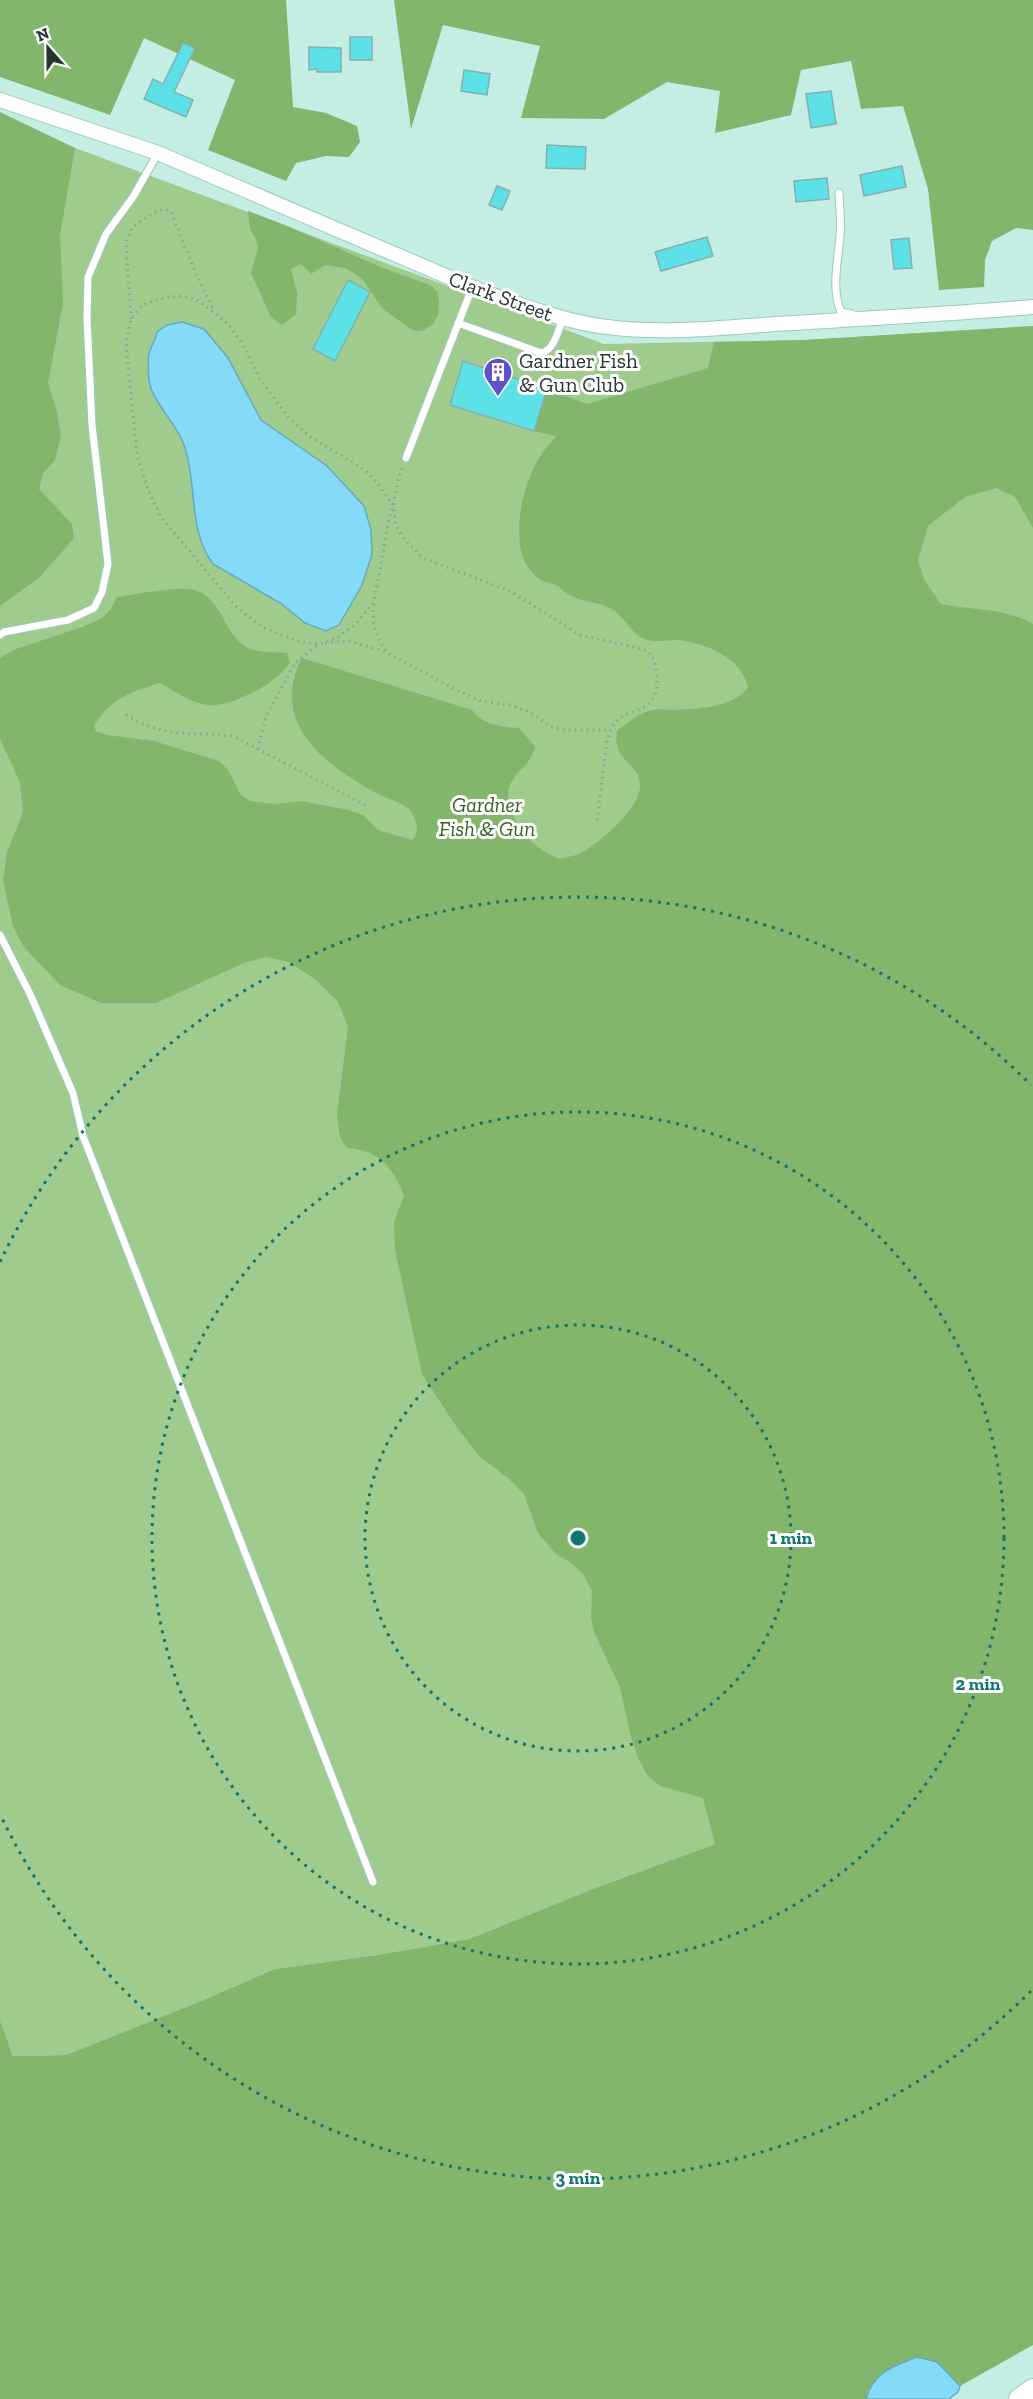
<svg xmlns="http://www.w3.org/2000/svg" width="1033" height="2399" font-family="'Zilla Slab',serif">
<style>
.green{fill:#9fcb8d}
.forest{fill:#83b66d}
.water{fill:#85dbf7;stroke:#68a9bc;stroke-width:1.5}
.building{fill:#5ce1e7;stroke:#85afb1;stroke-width:1.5}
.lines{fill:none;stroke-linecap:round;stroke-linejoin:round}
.service-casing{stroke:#9ec7bd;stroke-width:9}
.minor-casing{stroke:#9ec7bd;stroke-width:16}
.secondary-casing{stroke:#9ec7bd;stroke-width:22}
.path{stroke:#83a39b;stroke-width:3;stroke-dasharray:1.5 4.5;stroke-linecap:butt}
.service{stroke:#fff;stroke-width:7}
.minor{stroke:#fff;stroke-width:14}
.secondary{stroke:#fff;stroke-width:20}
.ring{fill:none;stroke:#0f766e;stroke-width:3;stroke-dasharray:3 6}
.labels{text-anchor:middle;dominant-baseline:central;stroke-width:6;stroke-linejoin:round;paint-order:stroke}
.street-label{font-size:21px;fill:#253531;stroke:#fff}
.poi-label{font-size:21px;fill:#253531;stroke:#fff;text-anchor:start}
.park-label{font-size:21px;font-style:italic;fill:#33631a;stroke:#fff}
.centre{fill:#0f766e;stroke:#fff;stroke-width:3}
.ring-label{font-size:18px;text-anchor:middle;font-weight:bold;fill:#0f766e;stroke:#fff;stroke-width:6;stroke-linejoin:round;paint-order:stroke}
</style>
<rect width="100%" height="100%" fill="#c4eee4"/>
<!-- green -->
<path class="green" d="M0,120L604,344L805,340L1033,326V1252L715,1844L590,1890L469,1939L377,1955L275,1969L201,2001L66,2055L13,2056L9,2045L0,2048Z"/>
<!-- forest -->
<path class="forest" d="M0,0H286L293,107L326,113L357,126L360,142L349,157L326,156L296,163L286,181L208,150L235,80L144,38L110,115L0,77Z
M394,0H1033V230L1016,228L992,241L985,260L984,287L939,290L928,189L903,106L861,109L851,61L801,70L791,115L715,133L720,91L667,82L604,119L521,118L540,46L443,25L411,129Z
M0,112L75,148L60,235L63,303L48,383L56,408L61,436L55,460L43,473L39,489L72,524L74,538L40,577L0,606Z
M248,211L285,225L383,268L430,285L437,291L439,301L438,315L432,325L424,330L416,331L409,328L382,308L363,280L354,273L344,268L325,265L311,274L301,264L291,269L297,293L296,314L282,325L271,317L251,273L258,248L256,239L250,229Z
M1033,326V528L1015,497L996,488L965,497L928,526L918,560L925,581L941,604C970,610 1007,608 1033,624V2345L960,2386L937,2362L868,2390L866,2399H0V2021L13,2056L66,2055L201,2001L275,1969L377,1955L469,1939L590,1890L715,1844L703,1798L660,1786L647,1775L638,1758L630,1733L620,1687L594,1632L591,1617L592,1591L583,1574L571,1563L556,1554L538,1533L524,1494L508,1478L479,1456L456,1426L422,1374L395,1250L394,1222L404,1196C393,1167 379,1150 347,1148L340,1137L337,1114L348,1027L338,1002L316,980L289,962L266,957L244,963L156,1003H101L60,985L23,946L13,926L3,880L7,852L23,812L20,782L0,739V658L16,649L82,627L102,618L111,609L117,597C133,594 181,586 195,590C223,599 223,633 246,647C256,653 276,652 287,653L290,662C279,682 238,703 215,705C196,707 175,691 160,683C129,693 112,697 94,726L96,731L107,735L154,741L219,761L229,771L240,794L250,801L275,804L301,801L349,810L363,815L378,830L412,840C422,832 415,819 410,809C398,801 382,797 369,789C320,761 270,720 302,658L472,710C486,726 499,726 519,728L535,747C529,767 521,766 512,781C499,802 522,835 538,847C544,852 552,855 558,859C566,857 575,856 581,853C600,842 642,808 640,784C639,762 612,762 617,731C627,723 639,713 652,710C660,709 668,710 676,710C699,709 734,707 748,687C742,658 704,642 677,640C667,640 654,643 645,639C630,633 625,617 612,609C599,602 582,602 569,595C565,593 562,589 558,586C553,583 546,583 541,580C504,557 521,488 539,458C544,450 550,443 556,436L534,431L547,389L587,404L708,368L714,342L805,340Z"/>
<!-- water -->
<path class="water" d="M182,322L204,329L228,358L261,420L327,466L364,506L371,530L372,554L362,585L339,625L326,631L305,623L282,604L213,564C187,529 198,484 184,445C178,426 154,403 150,385C148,377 148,361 149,353C151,346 156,340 157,332L167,325Z
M917,2357L937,2362L960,2386L958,2392L949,2399H866C873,2372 894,2366 917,2357Z"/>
<!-- building -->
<path class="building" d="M350,37H372V60H350Z
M183,43L195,48L174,92L193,100L186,117L144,99L153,79L163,84Z
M309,47L341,48V72H317V69L309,70Z
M464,70L490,74L487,95L461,91Z
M831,91L836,124L811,128L806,94Z
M547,145L586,147L585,169L546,168Z
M902,166L906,187L864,196L860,175Z
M827,178L829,199L796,202L794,181Z
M497,186L510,191L502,210L489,205Z
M707,237L713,256L661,271L655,252Z
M909,238L912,268L894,269L891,240Z
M348,280L370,292L335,361L313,349Z
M463,361L547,389L534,431L450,405Z"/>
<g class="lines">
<!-- service casing -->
<g class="service-casing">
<path id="service" d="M839,193C840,207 841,222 840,236C838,261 831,289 841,312L852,314
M458,323L541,353C555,350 558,330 563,318
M406,458L472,288
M0,635L4,632L68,620L94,608L102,592L108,564L92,425L87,318L88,277L106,234L133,197L158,153
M0,935L30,994L73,1093L83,1136L373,1882"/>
</g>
<!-- minor casing -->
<g class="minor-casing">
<path id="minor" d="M0,100L158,153L481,291C522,305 564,322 607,327C663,334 719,328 775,324C861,319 947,314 1033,307"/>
</g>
<!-- secondary casing -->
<g class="secondary-casing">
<path id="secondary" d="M1019,2399L1033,2389"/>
</g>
<!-- path -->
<path class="path" d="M131,319L126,243L132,228L153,213L165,209L171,212L197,276L214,310
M402,468L398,480L393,505L389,520L374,601L357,623L337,638L320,644L300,642L264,628L238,609L161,517L148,490L137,455L126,343L131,319L141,306L158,299L178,296L196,299L227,323L241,341L260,379L288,417L309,436L365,470L378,484L393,505L396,525L405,540L423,558L510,591L580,635L643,649L652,655C657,670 662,691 648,704C640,712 626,712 618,720C612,725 609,733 607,741L597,821
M374,604C371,622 375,635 386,651
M325,643L349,641L386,652L456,690L481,701L510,705L530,712L551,727L565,730H610
M126,715C166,739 190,731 233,736L369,807
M258,749L266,717L295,663L318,645"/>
<!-- service -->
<use href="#service" class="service"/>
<!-- minor -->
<use href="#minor" class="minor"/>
<!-- secondary -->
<use href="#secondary" class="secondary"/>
</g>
<!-- distance rings -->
<g class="ring">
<circle cx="578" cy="1538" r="213"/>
<circle cx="578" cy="1538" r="426"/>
<path d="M1031 1991A640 640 0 0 1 0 1814M0 1262A640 640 0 0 1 1031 1085"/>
</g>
<!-- icons -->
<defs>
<g id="building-pin" transform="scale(1.5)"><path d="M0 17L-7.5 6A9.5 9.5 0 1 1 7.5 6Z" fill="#6151ca" stroke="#fff"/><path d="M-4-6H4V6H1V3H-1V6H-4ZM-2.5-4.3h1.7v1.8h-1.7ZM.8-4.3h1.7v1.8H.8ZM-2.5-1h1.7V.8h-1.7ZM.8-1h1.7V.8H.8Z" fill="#fff"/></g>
</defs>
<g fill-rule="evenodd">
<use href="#building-pin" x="498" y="372"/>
</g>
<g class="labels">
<!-- street labels -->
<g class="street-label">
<text transform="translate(501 296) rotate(20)">Clark Street</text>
</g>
<!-- poi labels -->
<g class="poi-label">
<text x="519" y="360">Gardner Fish<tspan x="519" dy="24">&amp; Gun Club</tspan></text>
</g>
<!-- park labels -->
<g class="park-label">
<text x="487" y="804">Gardner<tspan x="487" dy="24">Fish &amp; Gun</tspan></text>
</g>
</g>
<circle cx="578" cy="1538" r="9" class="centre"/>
<g class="ring-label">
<text x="791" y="1544">1 min</text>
<text x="978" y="1690">2 min</text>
<text x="578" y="2184">3 min</text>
</g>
<!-- north arrow -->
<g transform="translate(48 48) rotate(339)" stroke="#ffffff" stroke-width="4.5" paint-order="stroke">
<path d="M0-4.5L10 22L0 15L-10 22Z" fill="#253531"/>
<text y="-9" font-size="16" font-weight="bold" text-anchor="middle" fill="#253531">N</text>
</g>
</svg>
